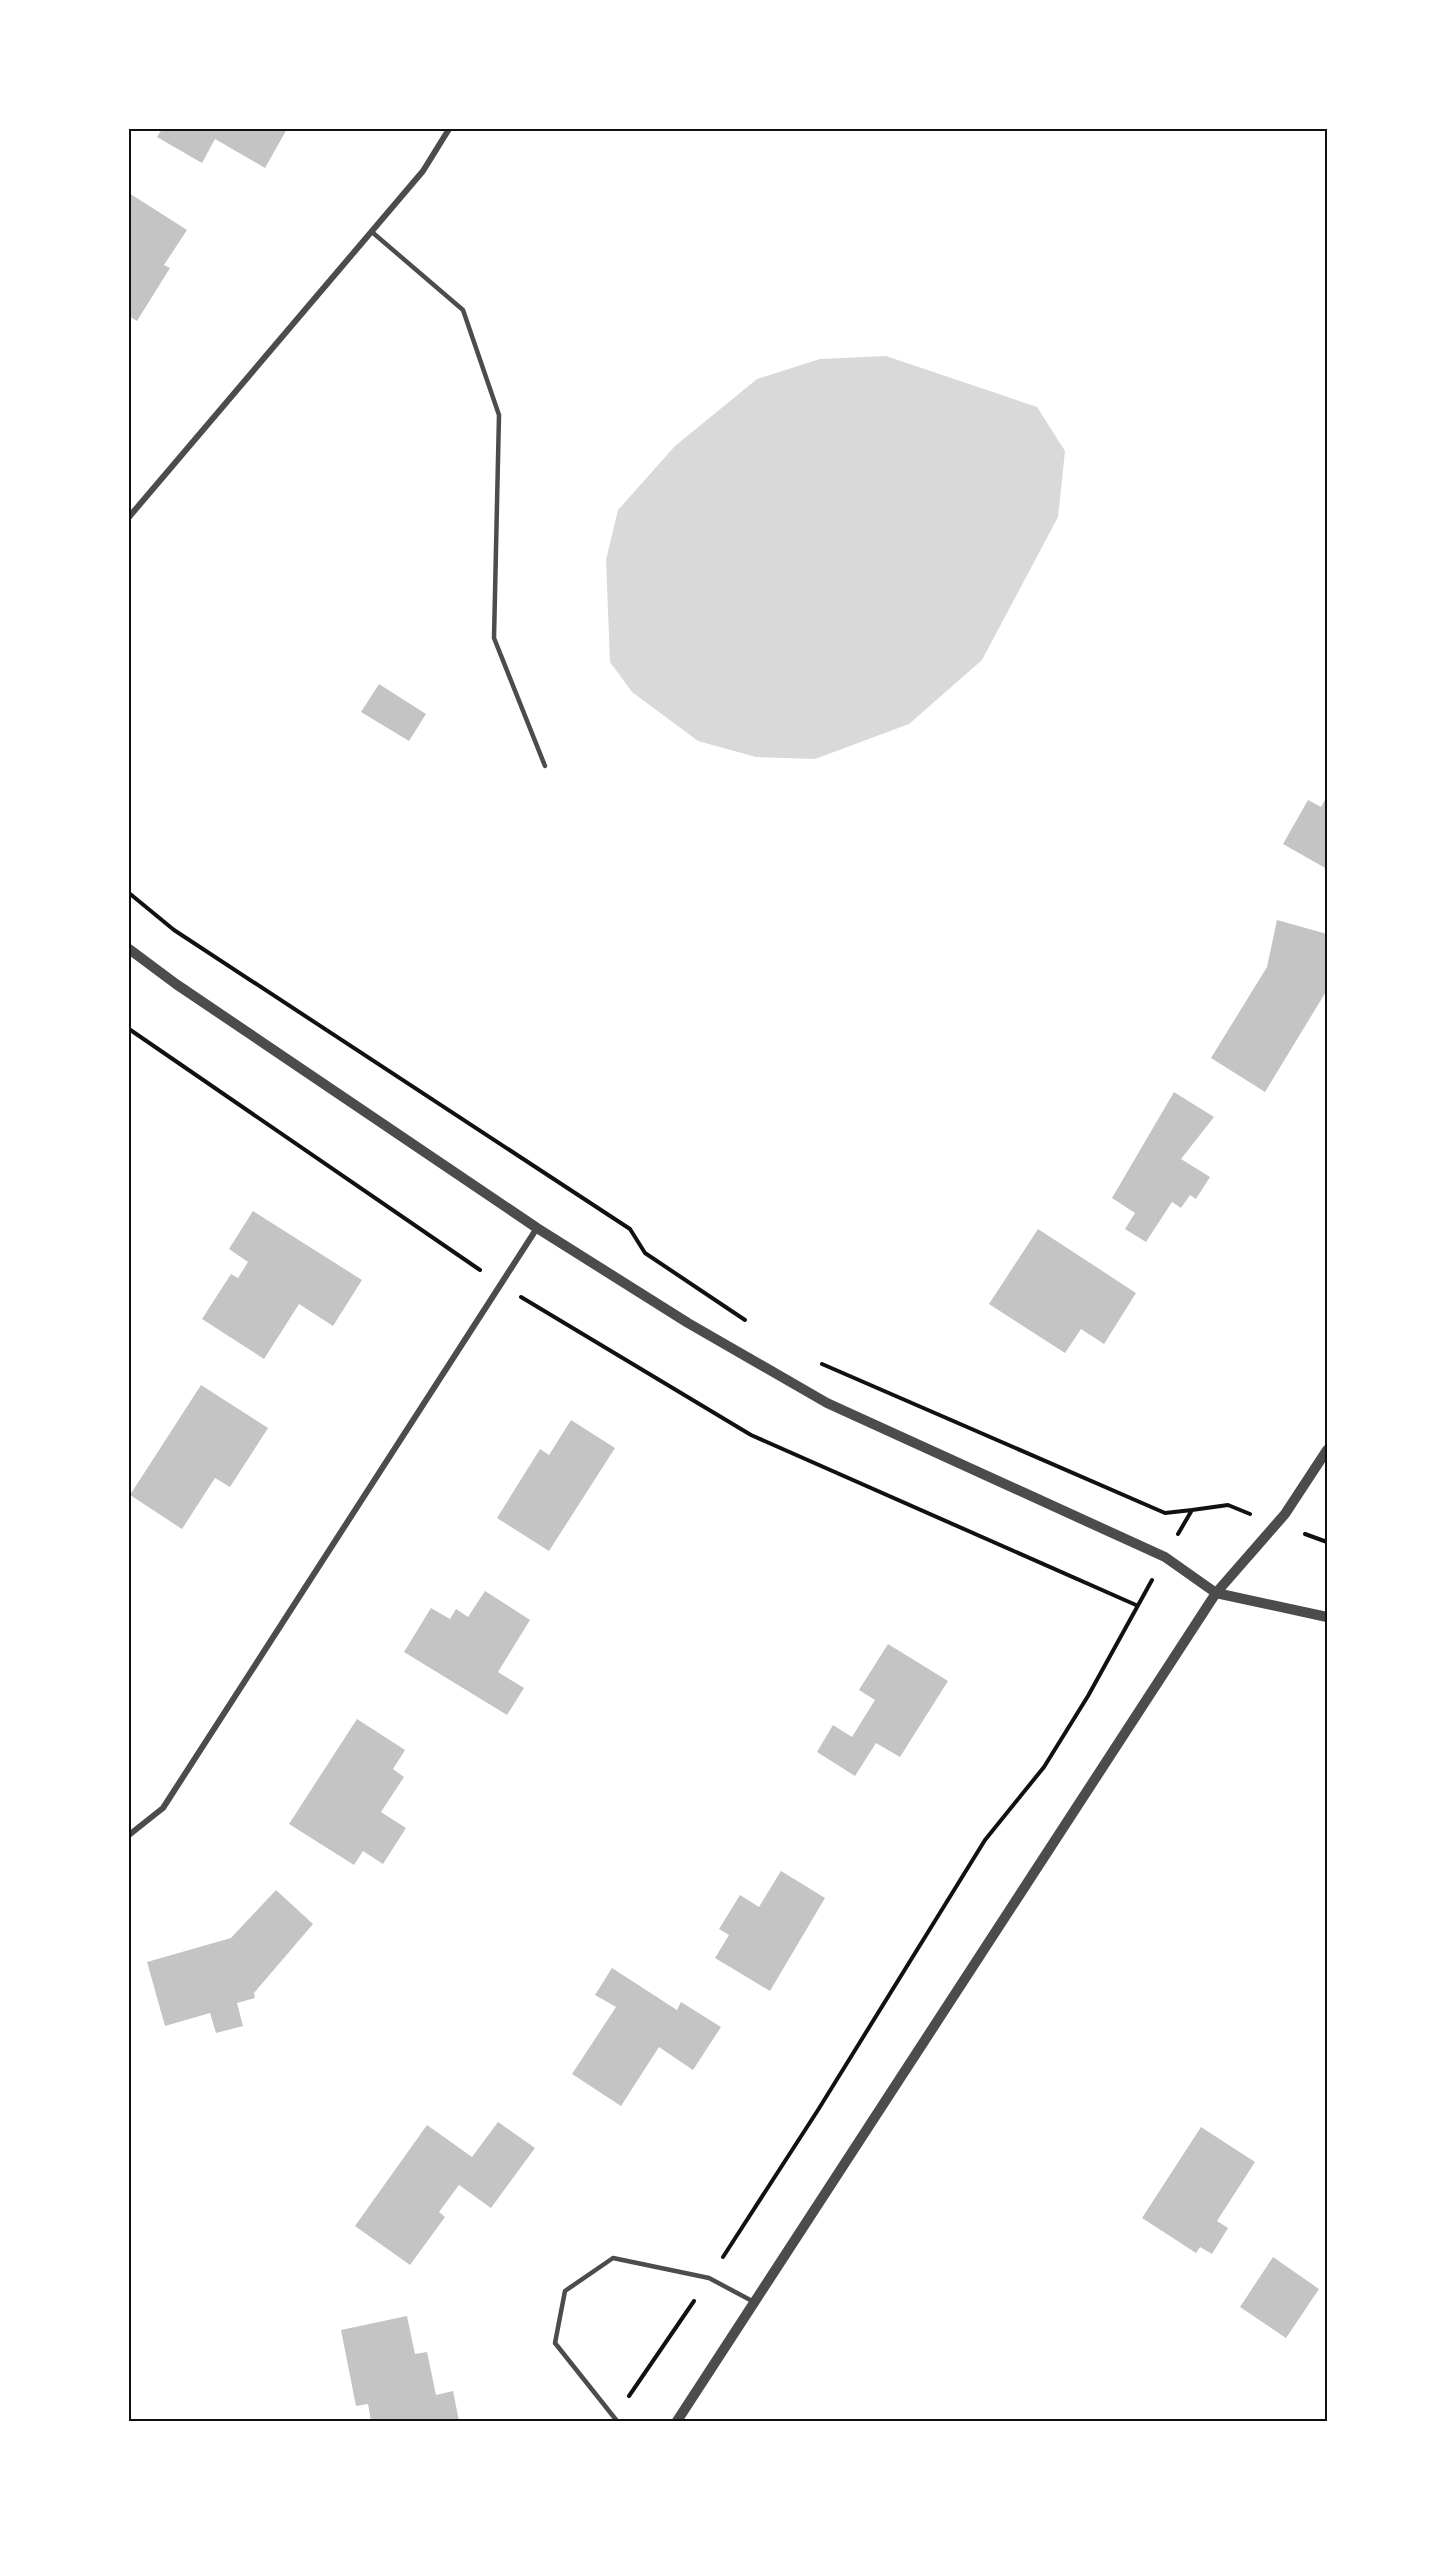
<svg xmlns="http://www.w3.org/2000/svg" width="1456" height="2550" font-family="'Work Sans',sans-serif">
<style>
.water{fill:#d9d9d9}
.building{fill:#c4c4c4}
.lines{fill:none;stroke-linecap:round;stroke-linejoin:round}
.path{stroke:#111;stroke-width:4}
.service{stroke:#4c4c4c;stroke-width:4.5}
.minor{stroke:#4c4c4c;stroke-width:6}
.tertiary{stroke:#4c4c4c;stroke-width:10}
.neatline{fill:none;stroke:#111;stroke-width:2}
</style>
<rect width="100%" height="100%" fill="#fff"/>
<!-- water -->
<path class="water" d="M886,356L1037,407L1065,451L1058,517L982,660L909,724L815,759L756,757L698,741L632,692L610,662L606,560L618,510L675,446L757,379L820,359Z"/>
<!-- building -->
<path class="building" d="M162,129H287L265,168L215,139L202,163L157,137Z
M129,193L187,230L164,265L170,268L137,321L129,316Z
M379,684L426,714L409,741L361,712Z
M1327,796V869L1283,844L1308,800L1321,807Z
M1277,920L1327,934V990L1265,1092L1211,1058L1267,967Z
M1174,1092L1214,1117L1181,1159L1210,1177L1196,1199L1190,1195L1181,1208L1172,1202L1146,1242L1125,1229L1135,1213L1112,1198Z
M253,1211L362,1280L333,1326L299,1304L264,1359L202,1319L231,1274L238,1278L248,1262L229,1249Z
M1038,1229L1136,1293L1104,1344L1081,1329L1065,1353L989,1304Z
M201,1385L268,1428L230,1487L215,1478L182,1529L130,1495Z
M571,1420L615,1448L549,1551L497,1518L540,1449L549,1455Z
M485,1591L530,1620L498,1672L524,1688L507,1715L404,1652L431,1608L450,1619L456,1609L468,1617Z
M888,1644L948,1681L900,1757L876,1743L855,1776L817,1752L833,1725L852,1737L875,1700L859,1690Z
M357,1719L405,1750L393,1769L404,1777L381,1812L406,1828L383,1864L363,1851L354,1865L289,1824Z
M781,1871L825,1898L770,1991L715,1958L729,1935L719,1929L740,1895L759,1907Z
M276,1890L313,1924L254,1993L255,1998L237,2003L243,2026L216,2033L210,2013L165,2026L147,1962L231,1938Z
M612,1968L677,2010L681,2002L721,2027L693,2070L659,2047L621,2106L572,2074L616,2007L595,1995Z
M498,2122L535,2148L491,2208L459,2185L439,2212L445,2217L410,2265L355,2226L427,2125L472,2157Z
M1201,2127L1255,2162L1217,2221L1228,2228L1212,2254L1200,2247L1196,2253L1142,2218Z
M1273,2257L1319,2289L1286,2338L1240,2307Z
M407,2316L415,2354L427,2352L436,2395L453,2391L459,2421H371L368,2404L356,2406L341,2330Z"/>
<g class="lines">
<!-- path -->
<path class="path" d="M129,893L174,930L630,1229L645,1253L745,1320
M129,1029L480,1270
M521,1297L751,1435L1136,1605
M822,1364L1165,1513L1192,1510
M1178,1534L1192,1510L1228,1505L1250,1514
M1305,1534L1327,1542
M723,2257L818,2110L985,1840L1044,1767L1088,1696L1152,1580
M629,2396L694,2301"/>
<!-- service -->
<path class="service" d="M372,232L463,310L499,415L494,638L545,766
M617,2421L555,2343L565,2291L613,2258L709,2278L754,2302"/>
<!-- minor -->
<path class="minor" d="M129,517L423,171L449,129
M129,1835L163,1808L537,1228"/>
<!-- tertiary -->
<path class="tertiary" d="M129,949L176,984L537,1228L688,1323L827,1403L1165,1557L1216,1593L1327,1617
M677,2421L1216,1593L1285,1514L1327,1450"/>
</g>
<!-- border -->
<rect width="1456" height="2550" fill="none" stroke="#ffffff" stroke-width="261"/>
<rect x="130" y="130" width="1196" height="2290" class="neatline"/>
</svg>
